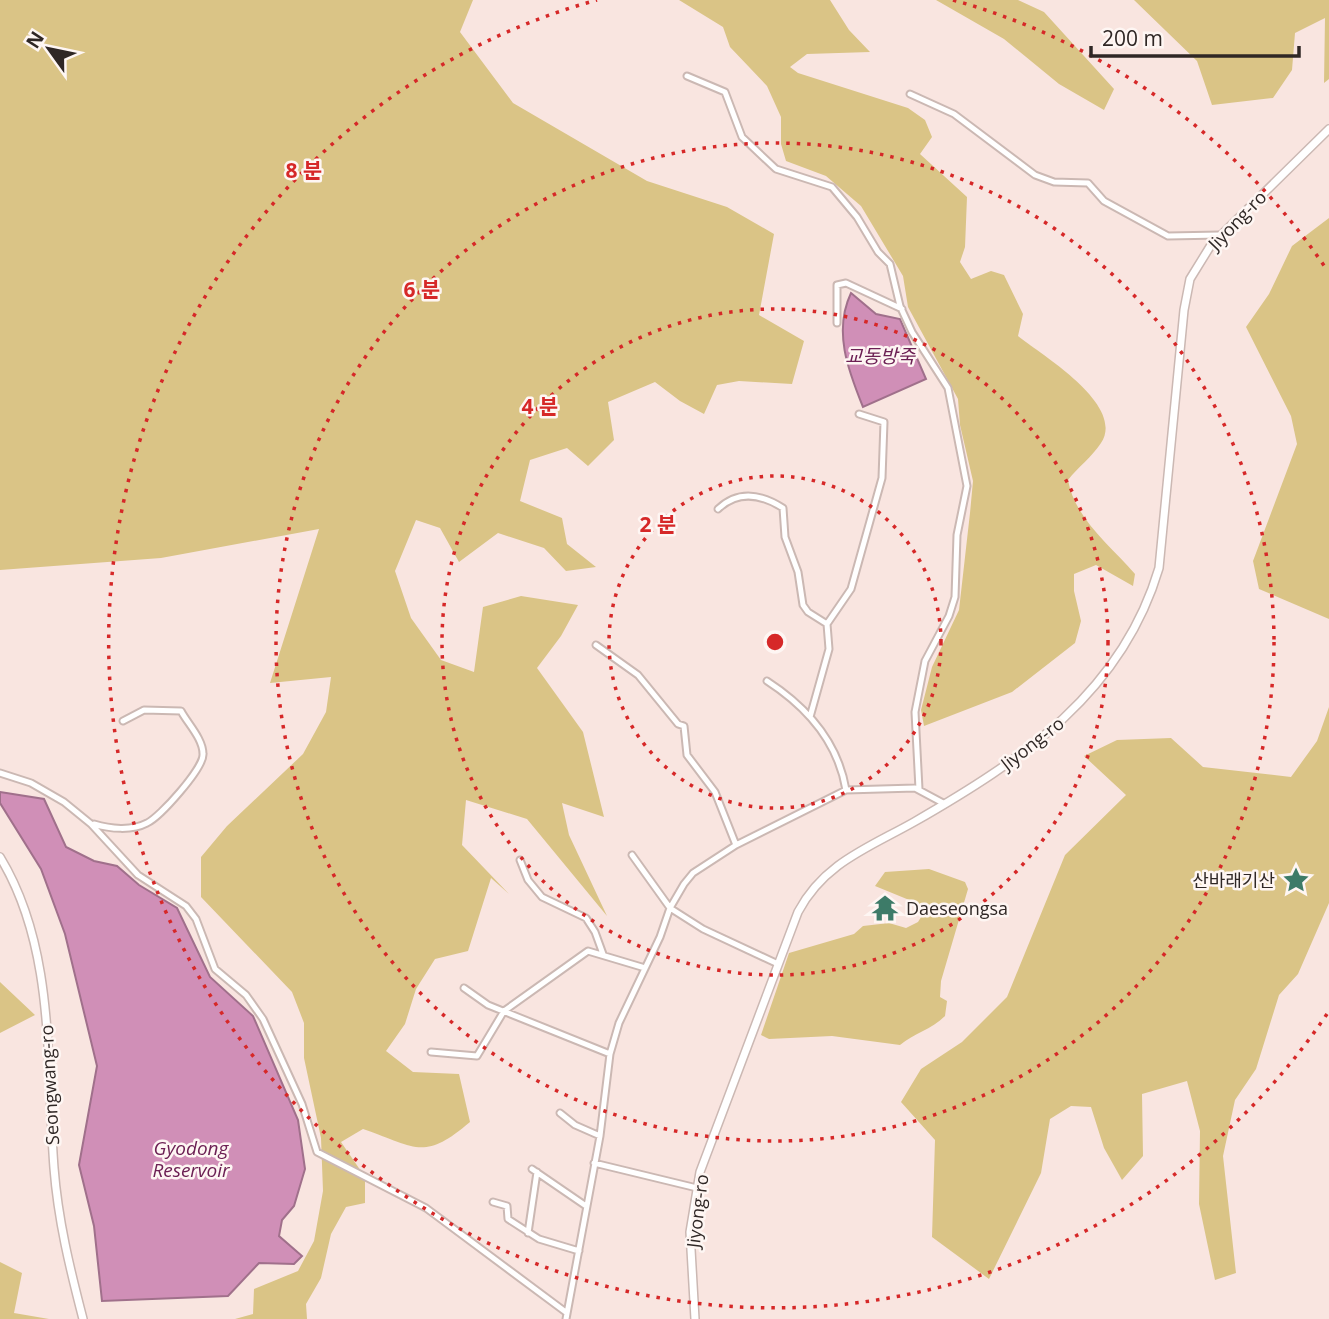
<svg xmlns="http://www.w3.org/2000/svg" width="1329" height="1319" font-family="'Open Sans','Noto Sans KR',sans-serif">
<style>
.green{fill:#dac486}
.water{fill:#d08fb7;stroke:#a0708b;stroke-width:2}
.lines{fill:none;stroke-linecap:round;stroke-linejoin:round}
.minor-casing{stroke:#cbb8b3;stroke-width:9}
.tertiary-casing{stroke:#cbb8b3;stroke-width:10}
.minor{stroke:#fff;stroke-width:5}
.tertiary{stroke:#fff;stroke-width:7}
.ring{fill:none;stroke:#d62828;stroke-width:3.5;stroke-dasharray:3.5 7}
.labels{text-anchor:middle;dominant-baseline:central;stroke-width:5;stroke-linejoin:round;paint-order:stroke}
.street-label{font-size:18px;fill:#2f2725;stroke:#fef6f3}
.poi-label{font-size:18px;fill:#2f2725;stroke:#fef6f3;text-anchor:end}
.water-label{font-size:19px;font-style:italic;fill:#6c2054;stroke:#fef6f3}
.centre{fill:#d62828;stroke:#fef6f3;stroke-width:3.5}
.ring-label{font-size:21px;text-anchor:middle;font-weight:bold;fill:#d62828;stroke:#fef6f3;stroke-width:5;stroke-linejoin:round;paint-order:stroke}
</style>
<rect width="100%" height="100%" fill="#f9e5e0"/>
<!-- green -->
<path class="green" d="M0,0H473L460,32L513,103L647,181L727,207L774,234L759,315L804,341L792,384L739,381L717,385L704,414L680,401L655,382L608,402L614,440L588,466L567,448L530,460L520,501L562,518L567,544L596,567L566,571L544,548L498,533L459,562L440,528L416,520L395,571L411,618L441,660L474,672L483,607L521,596L578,605L561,636L537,668L583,732L604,817L562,803L569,835L607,916L527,819L466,800L462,845L509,894L491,878L468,951L435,959L416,989L405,1024L386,1051L413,1072L459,1074L470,1122C423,1162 416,1147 363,1129L341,1142L365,1177V1203L346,1207L331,1234L321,1278L306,1304L307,1319H235L253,1314L254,1289L298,1271L314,1241L323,1191L321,1138L304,1058V1023L292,992L201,897V857L227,826L303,754L326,712L331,677L270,683L319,529L161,558L0,570Z
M679,0H830L849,30L870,52L807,54L790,67L798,73L908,108L925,120L932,137L920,154L967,197L965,247L960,262L971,279L991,271L1004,275L1023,314L1018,336C1043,356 1126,405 1101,443C1092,457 1078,467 1068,480C1075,519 1110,545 1135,574L1133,586L1096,565L1074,574V591L1081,621L1075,643L1012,692L924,726L921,710L932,667L959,610L970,513L973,481L960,425L958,399L908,307L903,276L861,206L826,176L786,161L781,144V117L767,86L730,47L723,27Z
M936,0H1018L1044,12L1114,89L1104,110L1059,84L1004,39Z
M1134,0H1329V79L1324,83L1325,18L1295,33L1292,70L1273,98L1212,105L1197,61Z
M1329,218V619L1259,589L1253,561L1297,444L1291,416L1246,327L1269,294L1292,246Z
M1329,707V903L1298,974L1279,995L1256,1069L1235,1100L1223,1156L1236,1273L1215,1280L1199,1204L1200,1131L1187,1081L1142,1094L1143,1156L1122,1180L1104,1148L1091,1107L1071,1106L1050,1119L1041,1173L989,1279L932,1237L935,1140L901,1102L921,1069L962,1042L1007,997L1065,855L1126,795L1084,756L1117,740L1171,738L1203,767L1291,777L1317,741Z
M929,869L965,882L968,889L941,981L940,997L947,1001L945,1016C931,1030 914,1033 900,1045L832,1036L769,1039L761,1035L789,953L854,934L863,926L889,923L906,928L918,922L923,914L919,904L875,886L885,872Z
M0,982L35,1015L0,1033Z
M0,1262L22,1273L14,1313L49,1319H0Z"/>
<!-- water -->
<path class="water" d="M851,293L876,314L900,319L926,379L863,407C848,370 833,331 851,293Z
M0,792L44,799L66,847L94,861L117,866L139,885L177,908L210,977L253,1016L298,1120L305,1169L294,1206L282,1220L279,1236L302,1256L294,1264L259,1263L228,1296L102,1301L94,1226L79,1165L97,1066L65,934L41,869L0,803Z"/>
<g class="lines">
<!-- minor casing -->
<g class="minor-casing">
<path id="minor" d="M687,76L725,92L742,137L776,169L832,187L857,217L878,252L890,264L900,306L912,332L948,388L967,486L957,535L955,597L949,616L925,661L915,712L919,789
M910,94L954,114L1035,175L1054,182L1088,183L1104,201L1168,236L1220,235
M837,323V285L846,283L902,309
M718,509C738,490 761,494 783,508L785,537L798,572L803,605L808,612L827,624
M596,645L638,675L678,724L684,726L687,755L715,792L736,845
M767,681C807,707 838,742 846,790
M810,717L829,649L827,624L851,589L882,478L884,422L859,414
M0,773L31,783L64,802L91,824L138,875L186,906L196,919L215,969L246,995L263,1019L302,1104L317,1152L426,1208L567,1313
M94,824C110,829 132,831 147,823C160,817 204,768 203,754C203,739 188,724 181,711L144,710L123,721
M632,855L670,908L703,929L778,964
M520,860L528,880L542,897L586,918L595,932L603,954
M464,988L488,1005L610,1054
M431,1052L477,1056L504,1011L588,951L645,968
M560,1113L575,1125L600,1136
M594,1163L697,1188
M532,1169L586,1206
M493,1202L507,1206L508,1219L539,1239L579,1251
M528,1233L537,1172
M566,1319L600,1136L610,1054L619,1023L660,937L670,908L684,884L693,873L736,845L846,790L915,788L943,803"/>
</g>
<!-- tertiary casing -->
<g class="tertiary-casing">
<path id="tertiary" d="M0,857C56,949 46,1064 54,1168C58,1220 70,1269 83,1319
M695,1319L690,1232L700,1172L798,912C824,863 868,848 914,822C1022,760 1122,693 1159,568L1184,310L1190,279L1211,245L1329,129"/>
</g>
<!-- minor -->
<use href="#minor" class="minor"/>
<!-- tertiary -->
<use href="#tertiary" class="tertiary"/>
</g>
<!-- distance rings -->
<g class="ring">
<circle cx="775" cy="642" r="166"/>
<circle cx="775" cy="642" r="333"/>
<circle cx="775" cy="642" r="499"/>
<path d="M1327 1014A666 666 0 1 1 597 0M953 0A666 666 0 0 1 1327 270"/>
</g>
<!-- icons -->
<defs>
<g id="sight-bare" transform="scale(2.1)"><path d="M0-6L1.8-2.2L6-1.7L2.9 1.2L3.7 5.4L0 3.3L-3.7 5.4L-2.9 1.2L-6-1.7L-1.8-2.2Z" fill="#3d7b68" stroke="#fef6f3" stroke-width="2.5" paint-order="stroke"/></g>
<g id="temple-bare" transform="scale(2.1)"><path d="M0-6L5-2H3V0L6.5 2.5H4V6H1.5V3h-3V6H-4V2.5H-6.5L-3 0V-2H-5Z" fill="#3d7b68" stroke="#fef6f3" stroke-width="2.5" paint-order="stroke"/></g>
</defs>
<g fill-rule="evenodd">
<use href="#sight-bare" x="1296" y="880"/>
<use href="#temple-bare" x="885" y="908"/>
</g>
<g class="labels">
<!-- street labels -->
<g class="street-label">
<text transform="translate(1237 220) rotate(-46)">Jiyong-ro</text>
<text transform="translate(1032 743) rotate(-38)">Jiyong-ro</text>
<text transform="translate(49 1085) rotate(-93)">Seongwang-ro</text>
<text transform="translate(697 1211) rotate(-83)">Jiyong-ro</text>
</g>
<!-- poi labels -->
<g class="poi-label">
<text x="1275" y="880">산바래기산</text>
<text x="906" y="908" text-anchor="start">Daeseongsa</text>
</g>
<!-- water labels -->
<g class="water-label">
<text x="880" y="356">교동방죽</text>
<text x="191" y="1148">Gyodong<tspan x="191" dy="22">Reservoir</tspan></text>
</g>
</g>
<circle cx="775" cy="642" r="10" class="centre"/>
<g class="ring-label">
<text x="304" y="178">8 분</text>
<text x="422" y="297">6 분</text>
<text x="540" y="414">4 분</text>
<text x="658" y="532">2 분</text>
</g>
<!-- north arrow -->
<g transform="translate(49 49) rotate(303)" stroke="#fef6f3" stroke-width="5" paint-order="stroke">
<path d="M0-5L12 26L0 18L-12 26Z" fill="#2f2725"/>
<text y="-10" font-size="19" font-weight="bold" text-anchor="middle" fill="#2f2725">N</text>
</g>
<!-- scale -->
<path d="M1091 46v10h208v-10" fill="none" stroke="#2f2725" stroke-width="3.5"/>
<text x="1102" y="46" font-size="21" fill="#2f2725" stroke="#fef6f3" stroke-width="5" paint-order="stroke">200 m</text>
</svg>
